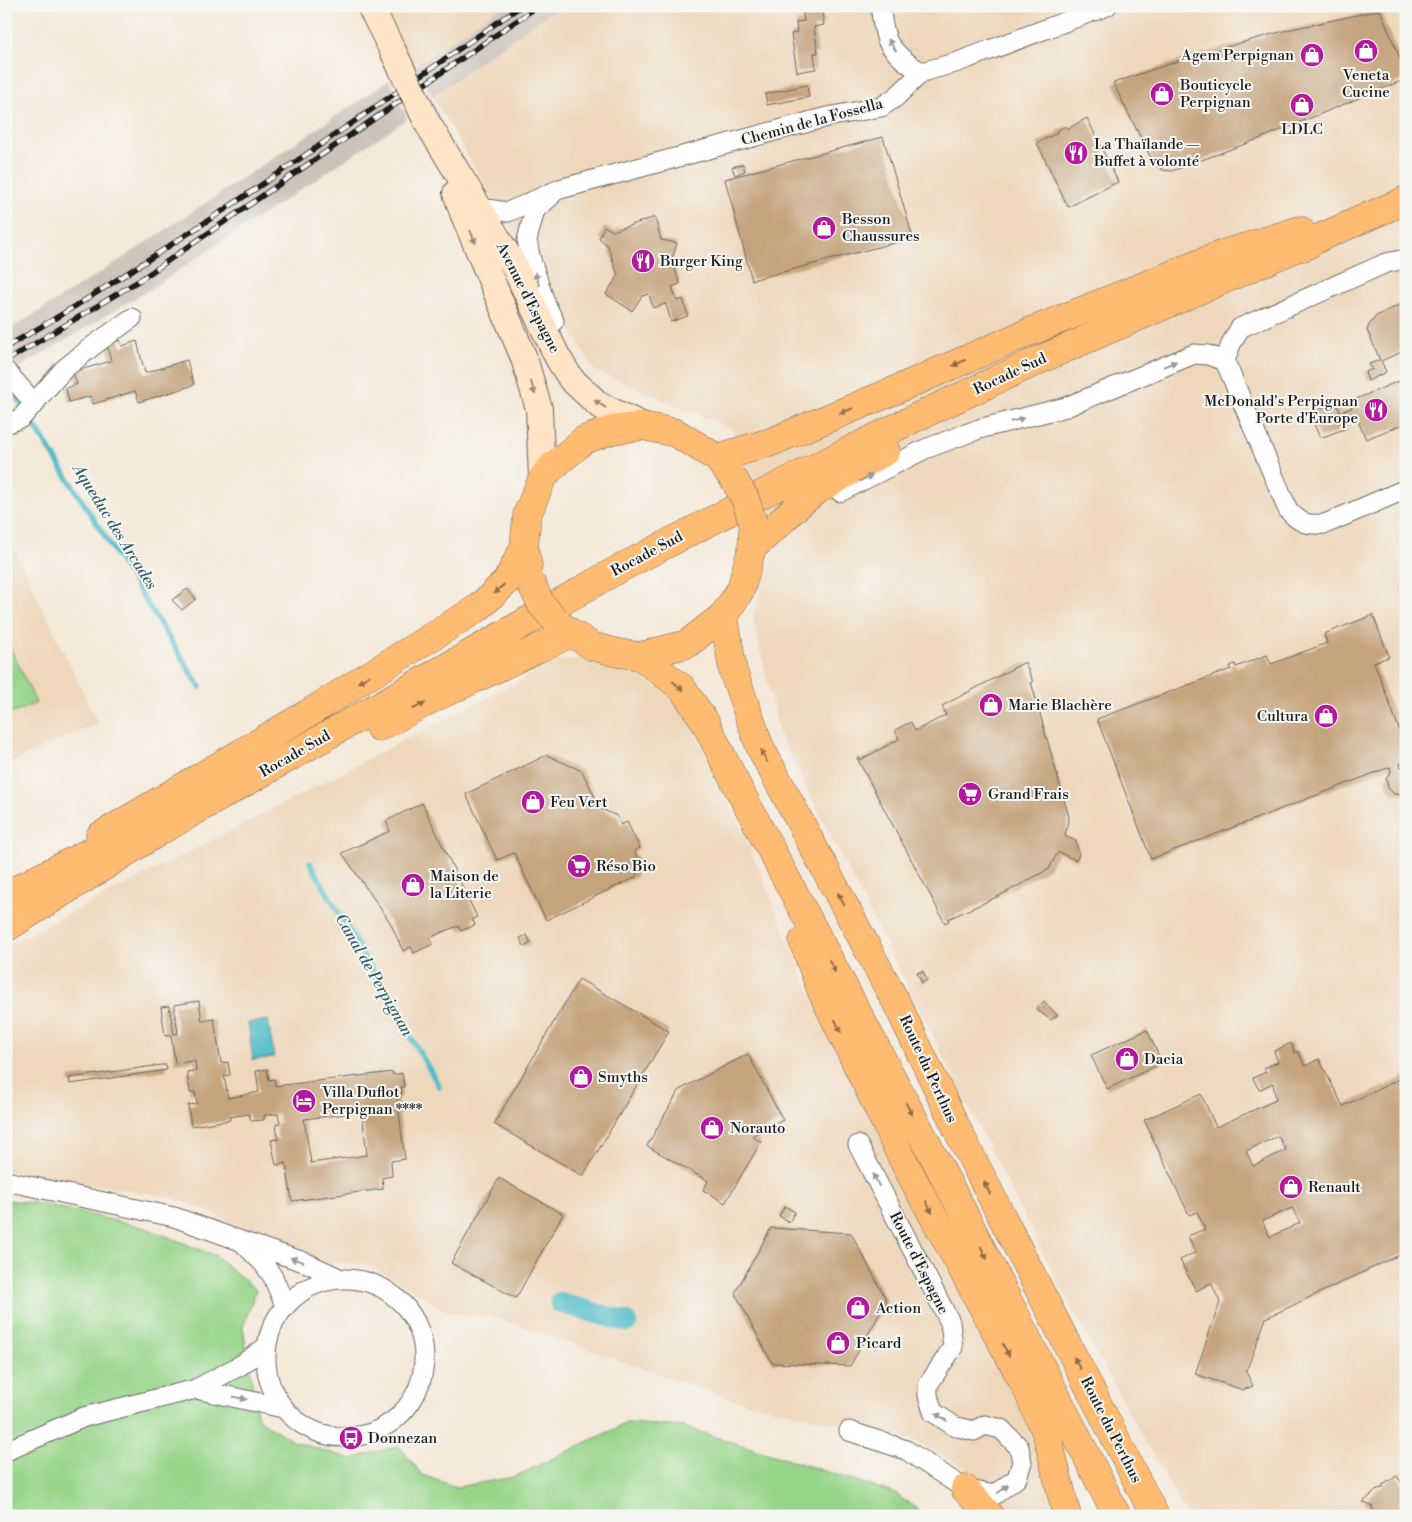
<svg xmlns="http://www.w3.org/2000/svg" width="1412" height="1522" font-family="'Libre Bodoni',serif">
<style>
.built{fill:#eed7bb}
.industrial{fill:#ccc2b9}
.green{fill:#97d58a;stroke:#5a7853}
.water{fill:#50bcca;stroke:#366c73}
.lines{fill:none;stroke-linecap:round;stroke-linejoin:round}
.stream{stroke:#50bcca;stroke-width:5.5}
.canal{stroke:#50bcca;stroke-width:21}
.building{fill:#c5a37b;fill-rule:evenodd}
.street-casing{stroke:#68645e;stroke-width:21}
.secondary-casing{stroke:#68645e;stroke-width:28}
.primary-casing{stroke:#68645e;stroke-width:29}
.street{stroke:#fff;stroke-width:19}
.secondary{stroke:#ffe4c6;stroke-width:26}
.primary{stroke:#ffbb71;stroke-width:28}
.rail-casing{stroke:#1c1c1c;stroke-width:5.5}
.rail{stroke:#f6f6f2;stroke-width:4;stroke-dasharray:11;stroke-linecap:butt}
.secondary-bridge-casing{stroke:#68645e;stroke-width:28;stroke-linecap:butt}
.primary-bridge-casing{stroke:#68645e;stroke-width:29;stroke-linecap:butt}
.secondary-bridge{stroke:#ffe4c6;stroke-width:26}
.primary-bridge{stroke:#ffbb71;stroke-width:28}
.oneway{fill:#999}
.oneway2{fill:#998a7a}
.oneway3{fill:#8e6c46}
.labels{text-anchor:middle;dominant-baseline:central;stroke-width:4;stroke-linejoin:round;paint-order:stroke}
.poi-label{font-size:15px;fill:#1c1c1c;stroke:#f6f6f2;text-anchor:start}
.street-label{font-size:15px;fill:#1c1c1c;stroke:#f6f6f2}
.water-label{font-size:16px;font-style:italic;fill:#315c62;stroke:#f6f6f2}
</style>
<rect width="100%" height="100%" fill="#f6f6f2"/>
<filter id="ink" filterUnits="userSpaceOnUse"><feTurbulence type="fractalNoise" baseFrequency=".02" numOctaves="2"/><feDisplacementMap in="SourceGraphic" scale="10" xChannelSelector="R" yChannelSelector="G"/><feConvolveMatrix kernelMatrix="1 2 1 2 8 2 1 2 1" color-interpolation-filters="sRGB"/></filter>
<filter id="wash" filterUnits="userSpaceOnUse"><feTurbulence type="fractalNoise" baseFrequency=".0096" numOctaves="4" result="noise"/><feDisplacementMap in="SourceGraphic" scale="20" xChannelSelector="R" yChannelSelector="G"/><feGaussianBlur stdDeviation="1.12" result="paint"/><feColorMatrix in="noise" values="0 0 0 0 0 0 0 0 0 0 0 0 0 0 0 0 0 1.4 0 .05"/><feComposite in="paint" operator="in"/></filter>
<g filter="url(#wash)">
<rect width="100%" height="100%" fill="#f5e9d9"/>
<!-- built -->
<path class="built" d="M377,6H502L415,66Z
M559,6H1406V1516H1187L1163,1474L1060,1287L779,734L753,617L779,534L732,429L594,370L432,96Z
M6,532L98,723L6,765Z
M580,659L637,676L665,692L689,719L740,825L820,1015L1034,1436L1078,1516H1008L966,1468L915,1441L731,1399L495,1317L448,1312L400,1282L364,1264L320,1262L249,1231L212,1213L170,1197L6,1171V946L244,824L556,661Z"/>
<!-- industrial -->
<path class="industrial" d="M502,6H559L432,96L415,66Z
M390,80L407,119L149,290L19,368L6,349V332L108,268Z"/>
<!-- green -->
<path class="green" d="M6,638L36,703L6,716Z
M6,1200L43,1204L146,1228L216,1256L256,1290L243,1327L258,1419L293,1441L351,1459L399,1446L422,1475L457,1487L514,1477L627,1423L684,1427L894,1493L927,1516H6Z"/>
<!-- water -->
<path class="water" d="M268,1020L274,1057L253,1060L248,1023Z"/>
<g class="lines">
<!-- stream -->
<path class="stream" d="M14,393L200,687
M310,863L439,1086"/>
<!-- canal -->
<path class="canal" d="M560,1303L627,1322"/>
</g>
<g id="blocks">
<!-- building -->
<path class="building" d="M821,7L824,25L814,27L818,53H814L816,69L797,72L791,34L797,32L796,22L804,21L802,10Z
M1380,10L1406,73V79L1264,137L1172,171L1163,170L1154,164L1113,83L1190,57L1287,30Z
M807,85L809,97L767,105L765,94Z
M1087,118L1118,182L1068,207L1037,143L1057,133L1056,131L1066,126L1067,129Z
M883,137L913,238L752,280L725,179Z
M743,164L745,171L735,175L732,167Z
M655,217L661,240L677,243L672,260L680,284L672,287L677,301L683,299L688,316L671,322L666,304L653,308L649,294L642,296L632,311L606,294L618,276L608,246L599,238L604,226L613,231Z
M1406,302V350L1381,361L1386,372L1368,381L1365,372L1373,369L1369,364L1380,360L1367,330L1369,325L1376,316Z
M120,340L122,346L137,341L145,373L187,360L194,385L139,402L135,391L93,404L91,396L69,402L66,388L77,384L73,372L111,361L107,345Z
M1406,378V423L1366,439L1356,417L1345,421L1347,428L1320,438L1309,413L1336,402L1340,412L1352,408L1349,402Z
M187,589L196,599L182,610L172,600Z
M1373,615L1389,657L1374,662L1406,747V762L1400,764L1401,767L1406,768V794H1394L1388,788L1386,779L1391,771L1390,767L1151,859L1097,719L1231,669L1230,666L1235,664L1236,667L1267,655L1271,664L1327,643L1324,634Z
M1025,662L1033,682H1031L1069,817L1065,836L1076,841L1079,855L1076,860L1058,852L1049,869L999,896L948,919L949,921L945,923L857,758L859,757L860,760L899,739L895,730L911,722L915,731L946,715L942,706Z
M547,755L582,771L601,809L617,816L621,825L627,822L640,848L634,851L639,862L636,877L546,920L514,853L497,860L466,794Z
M422,803L477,917L472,919L475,925L461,931L458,926L440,933L430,938L433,944L414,953L411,947L403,951L390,922L342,853L390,831L386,821Z
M527,935L531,943L524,947L520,938Z
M923,971L927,980L922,983L917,973Z
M579,979L669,1031L583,1176L494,1124Z
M199,1001L202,1021L214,1019L221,1063L228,1062L230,1075L224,1076L228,1098L259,1092L256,1071L267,1069L269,1080L274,1079L275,1086L393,1072V1075L402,1073L404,1087H401L402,1096L397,1097L405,1159L391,1161L392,1176L382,1178L383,1189L292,1201L286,1163L276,1165L271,1140L278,1139L276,1124L280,1123L278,1114L264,1115V1120L251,1121L249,1114L229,1117L230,1120L191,1126L188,1105L197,1104L195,1092L190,1093L187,1072L196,1071L195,1061L175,1063L171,1035L165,1036L161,1007L169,1006L174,1034H178L174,1005ZM362,1112L367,1155L311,1163L304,1119Z
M1044,1001L1057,1015L1051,1020L1036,1009Z
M1147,1030L1162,1063L1107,1089L1091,1055Z
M1291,1043L1295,1053L1298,1051L1305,1066L1319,1059L1343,1106L1406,1076V1252L1266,1318L1246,1372L1253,1386L1243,1390L1195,1374L1220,1302L1211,1283L1196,1291L1180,1260L1196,1252L1188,1236L1205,1229L1197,1212L1189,1215L1144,1120L1201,1094L1216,1127L1276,1100L1273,1083L1259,1090L1253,1078L1266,1072L1264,1068L1278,1062L1274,1051ZM1278,1136L1286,1150L1253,1166L1246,1151ZM1292,1208L1300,1223L1270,1237L1262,1221Z
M748,1054L783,1120L752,1136L761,1142L725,1203L703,1190L708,1181L647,1146L679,1090Z
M161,1065H166L167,1070L70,1084L69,1078Z
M499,1178L563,1214L516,1298L451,1263Z
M785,1206L795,1212L789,1222L779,1216Z
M771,1228L851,1233L887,1301L850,1366L772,1363L735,1293Z
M1397,1476L1406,1489V1494L1402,1502L1406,1504V1516H1383L1372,1510L1373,1507L1363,1502L1378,1489L1383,1488V1485Z"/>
</g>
</g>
<g filter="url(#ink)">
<use href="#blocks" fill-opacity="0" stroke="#68645e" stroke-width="1"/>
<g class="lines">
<!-- street casing -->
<g class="street-casing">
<path id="street" d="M880,6C882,17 883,32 888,42C894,53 911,67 922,72
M551,196L535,210L527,240L531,260L546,305L554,321
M479,208L508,212L560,189L827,117L881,107L896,97L922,72L958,62L1107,6
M1225,361L1288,510C1301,524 1306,525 1325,524L1406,489
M1225,361L1231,344L1240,328L1386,263L1406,259
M6,371L35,404
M6,424L21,418L64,369L94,345L132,318
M840,492L925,449L979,429L1066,407L1194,354L1208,355L1225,361
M6,1181L174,1217L241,1241
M266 1358a79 79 0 1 1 158 0a79 79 0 1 1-158 0Z
M285,1306L273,1277L263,1263L241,1241L307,1263L341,1279
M196,1389L283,1408
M849,1431L906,1450L965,1489L994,1495L1017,1478L1022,1462L1019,1447L1001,1429L985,1425L974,1431L954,1426L933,1412L928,1396V1385L953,1347L950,1322L858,1145
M6,1451L84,1417L196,1389L241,1365L266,1347"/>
</g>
<!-- secondary casing -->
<g class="secondary-casing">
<path id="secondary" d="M370,6L393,51
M428,124L512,262L558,358L571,379L599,405L643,426
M456,193L463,213L524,358L539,409L542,479"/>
</g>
<!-- primary casing -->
<g class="primary-casing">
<path id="primary" d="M1304,247L1319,238L1406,200
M717,458L771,442L891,392L1029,332L1223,254L1300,230
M752,548L804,500L819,489L886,451
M528,566L524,548L527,515L542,479L550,469L584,440L612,430L643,426L676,433L717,458L729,473
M724,615L733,671L760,747L897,1004L960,1135L1155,1516
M557,622L571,633L592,646L618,653L640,656L687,644L724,615L741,589L752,548L753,530
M640,656L682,688L705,722L735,782L961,1208L1117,1516
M379,727L434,698L571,633
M100,836L307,714L478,608L506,582L524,548
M6,895L125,834
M6,928L160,831L615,571L786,482L919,416L1039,360L1319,238
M803,941L821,990L905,1164L1025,1385L1047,1435L1067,1516
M965,1489L990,1516"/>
</g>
<!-- street -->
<use href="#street" class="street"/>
<!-- secondary -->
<use href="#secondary" class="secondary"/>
<!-- primary -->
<use href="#primary" class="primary"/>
<!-- rail casing -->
<g class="rail-casing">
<path id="rail" d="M6,347C81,305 152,257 224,210C324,143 422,75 521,6
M6,361L140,280L538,6"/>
</g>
<!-- rail -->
<use href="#rail" class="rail"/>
<!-- secondary-bridge casing -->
<g class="secondary-bridge-casing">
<path id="secondary-bridge" d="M393,51L428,124"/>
</g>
<!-- primary-bridge casing -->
<g class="primary-bridge-casing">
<path id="primary-bridge" d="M732,476L745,498L753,523
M531,583L541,604L555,620"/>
</g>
<!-- secondary-bridge -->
<use href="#secondary-bridge" class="secondary-bridge"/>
<!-- primary-bridge -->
<use href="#primary-bridge" class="primary-bridge"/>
</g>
<!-- one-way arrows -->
<defs><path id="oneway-solid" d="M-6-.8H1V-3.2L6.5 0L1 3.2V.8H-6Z" transform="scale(1.25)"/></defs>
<g class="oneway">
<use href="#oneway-solid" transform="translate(892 45) rotate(-124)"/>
<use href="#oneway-solid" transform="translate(537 279) rotate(-109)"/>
<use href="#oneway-solid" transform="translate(1170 364) rotate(-23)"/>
<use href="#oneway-solid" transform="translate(1017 420) rotate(-14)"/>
<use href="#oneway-solid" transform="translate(866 478) rotate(-26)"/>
<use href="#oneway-solid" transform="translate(876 1180) rotate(-117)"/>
<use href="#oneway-solid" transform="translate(297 1260) rotate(-162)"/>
<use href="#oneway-solid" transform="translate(240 1398) rotate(11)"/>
<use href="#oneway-solid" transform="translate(941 1417) rotate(-146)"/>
<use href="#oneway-solid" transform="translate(1003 1489) rotate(-37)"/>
</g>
<g class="oneway2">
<use href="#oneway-solid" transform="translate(473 237) rotate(67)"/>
<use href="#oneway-solid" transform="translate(533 388) rotate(73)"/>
<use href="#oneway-solid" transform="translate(600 404) rotate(-146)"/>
</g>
<g class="oneway3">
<use href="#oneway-solid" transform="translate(959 363) rotate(156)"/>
<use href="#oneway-solid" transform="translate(846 411) rotate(158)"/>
<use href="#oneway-solid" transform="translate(499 589) rotate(137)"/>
<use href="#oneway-solid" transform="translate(364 679) rotate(148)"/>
<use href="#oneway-solid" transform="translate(678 686) rotate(42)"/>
<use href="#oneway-solid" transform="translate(419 706) rotate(-27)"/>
<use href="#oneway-solid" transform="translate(764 756) rotate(-118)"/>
<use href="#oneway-solid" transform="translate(841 899) rotate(-118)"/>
<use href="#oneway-solid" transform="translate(832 966) rotate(62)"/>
<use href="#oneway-solid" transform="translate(838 1026) rotate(64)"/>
<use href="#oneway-solid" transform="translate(909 1109) rotate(62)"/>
<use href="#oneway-solid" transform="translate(987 1188) rotate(-117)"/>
<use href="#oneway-solid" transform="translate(929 1207) rotate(62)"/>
<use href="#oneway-solid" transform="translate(984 1253) rotate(63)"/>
<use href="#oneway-solid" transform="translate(1006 1350) rotate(62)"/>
<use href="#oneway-solid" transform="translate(1077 1363) rotate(-117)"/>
</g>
</g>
<!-- icons -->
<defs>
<g id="shop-disc" transform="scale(1.25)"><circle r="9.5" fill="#b5179e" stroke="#f6f6f2"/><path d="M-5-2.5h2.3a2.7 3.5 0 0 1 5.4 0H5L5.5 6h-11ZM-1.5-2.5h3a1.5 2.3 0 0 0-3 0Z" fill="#fff"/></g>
<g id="restaurant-disc" transform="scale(1.25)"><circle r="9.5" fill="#b5179e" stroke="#f6f6f2"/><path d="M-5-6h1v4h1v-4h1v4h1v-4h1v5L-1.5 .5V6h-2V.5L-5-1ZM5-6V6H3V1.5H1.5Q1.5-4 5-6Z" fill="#fff"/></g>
<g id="supermarket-disc" transform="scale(1.25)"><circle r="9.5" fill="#b5179e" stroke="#f6f6f2"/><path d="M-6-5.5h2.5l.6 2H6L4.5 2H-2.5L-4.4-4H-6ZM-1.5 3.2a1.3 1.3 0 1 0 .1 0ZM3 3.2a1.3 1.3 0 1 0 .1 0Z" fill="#fff"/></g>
<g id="hotel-disc" transform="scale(1.25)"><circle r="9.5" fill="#b5179e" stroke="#f6f6f2"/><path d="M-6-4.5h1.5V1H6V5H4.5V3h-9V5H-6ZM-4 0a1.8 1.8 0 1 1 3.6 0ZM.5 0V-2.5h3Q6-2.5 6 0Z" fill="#fff"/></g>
<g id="bus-disc" transform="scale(1.25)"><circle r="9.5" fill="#b5179e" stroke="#f6f6f2"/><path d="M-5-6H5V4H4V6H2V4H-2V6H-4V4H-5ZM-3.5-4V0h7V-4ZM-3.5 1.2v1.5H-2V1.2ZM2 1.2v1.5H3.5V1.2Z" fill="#fff"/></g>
</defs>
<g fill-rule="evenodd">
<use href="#shop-disc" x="1366" y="51"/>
<use href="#shop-disc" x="1312" y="55"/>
<use href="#shop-disc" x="1162" y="94"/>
<use href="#shop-disc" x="1302" y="105"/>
<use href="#restaurant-disc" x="1076" y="153"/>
<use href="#shop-disc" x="824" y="228"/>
<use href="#restaurant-disc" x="643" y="261"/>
<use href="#restaurant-disc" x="1376" y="410"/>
<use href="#shop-disc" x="991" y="705"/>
<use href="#shop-disc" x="1326" y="716"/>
<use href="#supermarket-disc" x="970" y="794"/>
<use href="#shop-disc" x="533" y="802"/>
<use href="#supermarket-disc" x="579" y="866"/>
<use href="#shop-disc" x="413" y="885"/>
<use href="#shop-disc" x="1127" y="1059"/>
<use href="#shop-disc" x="581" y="1077"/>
<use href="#hotel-disc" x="304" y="1101"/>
<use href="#shop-disc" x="712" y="1128"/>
<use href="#shop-disc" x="1291" y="1187"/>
<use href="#shop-disc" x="858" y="1308"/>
<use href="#shop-disc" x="838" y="1343"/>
<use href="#bus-disc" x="351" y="1438"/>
</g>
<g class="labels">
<!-- poi labels -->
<g class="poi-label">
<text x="1294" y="55" text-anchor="end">Agem Perpignan</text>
<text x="1366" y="75" text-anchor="middle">Veneta<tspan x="1366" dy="17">Cucine</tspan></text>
<text x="1180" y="85">Bouticycle<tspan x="1180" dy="17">Perpignan</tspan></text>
<text x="1302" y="129" text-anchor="middle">LDLC</text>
<text x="1094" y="144">La Thaïlande —<tspan x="1094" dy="17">Buffet à volonté</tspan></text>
<text x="842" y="219">Besson<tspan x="842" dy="17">Chaussures</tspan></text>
<text x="660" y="261">Burger King</text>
<text x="1358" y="401" text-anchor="end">McDonald's Perpignan<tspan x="1358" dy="17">Porte d'Europe</tspan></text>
<text x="1008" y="705">Marie Blachère</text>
<text x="1308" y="716" text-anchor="end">Cultura</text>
<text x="988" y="794">Grand Frais</text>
<text x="550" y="802">Feu Vert</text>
<text x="596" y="866">Réso Bio</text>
<text x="430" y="876">Maison de<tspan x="430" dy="17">la Literie</tspan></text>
<text x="1144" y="1059">Dacia</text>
<text x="598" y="1077">Smyths</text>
<text x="322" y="1092">Villa Duflot<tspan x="322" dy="17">Perpignan ****</tspan></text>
<text x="730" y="1128">Norauto</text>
<text x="1308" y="1187">Renault</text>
<text x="876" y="1308">Action</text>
<text x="856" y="1343">Picard</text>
<text x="368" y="1438">Donnezan</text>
</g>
<!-- street labels -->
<g class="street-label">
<text transform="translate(812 122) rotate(-15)">Chemin de la Fossella</text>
<text transform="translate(528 298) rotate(63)">Avenue d'Espagne</text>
<text transform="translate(1010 374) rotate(-25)">Rocade Sud</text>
<text transform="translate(647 554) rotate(-28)">Rocade Sud</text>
<text transform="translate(295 754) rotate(-30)">Rocade Sud</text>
<text transform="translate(928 1069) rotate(65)">Route du Perthus</text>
<text transform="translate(919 1263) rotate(63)">Route d'Espagne</text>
<text transform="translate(1111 1430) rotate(63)">Route du Perthus</text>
</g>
<!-- water labels -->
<g class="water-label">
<text transform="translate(115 527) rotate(58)">Aqueduc des Arcades</text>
<text transform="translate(374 975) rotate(60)">Canal de Perpignan</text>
</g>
</g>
<!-- margin -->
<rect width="1412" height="1522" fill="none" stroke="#f6f6f2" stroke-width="25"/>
</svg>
